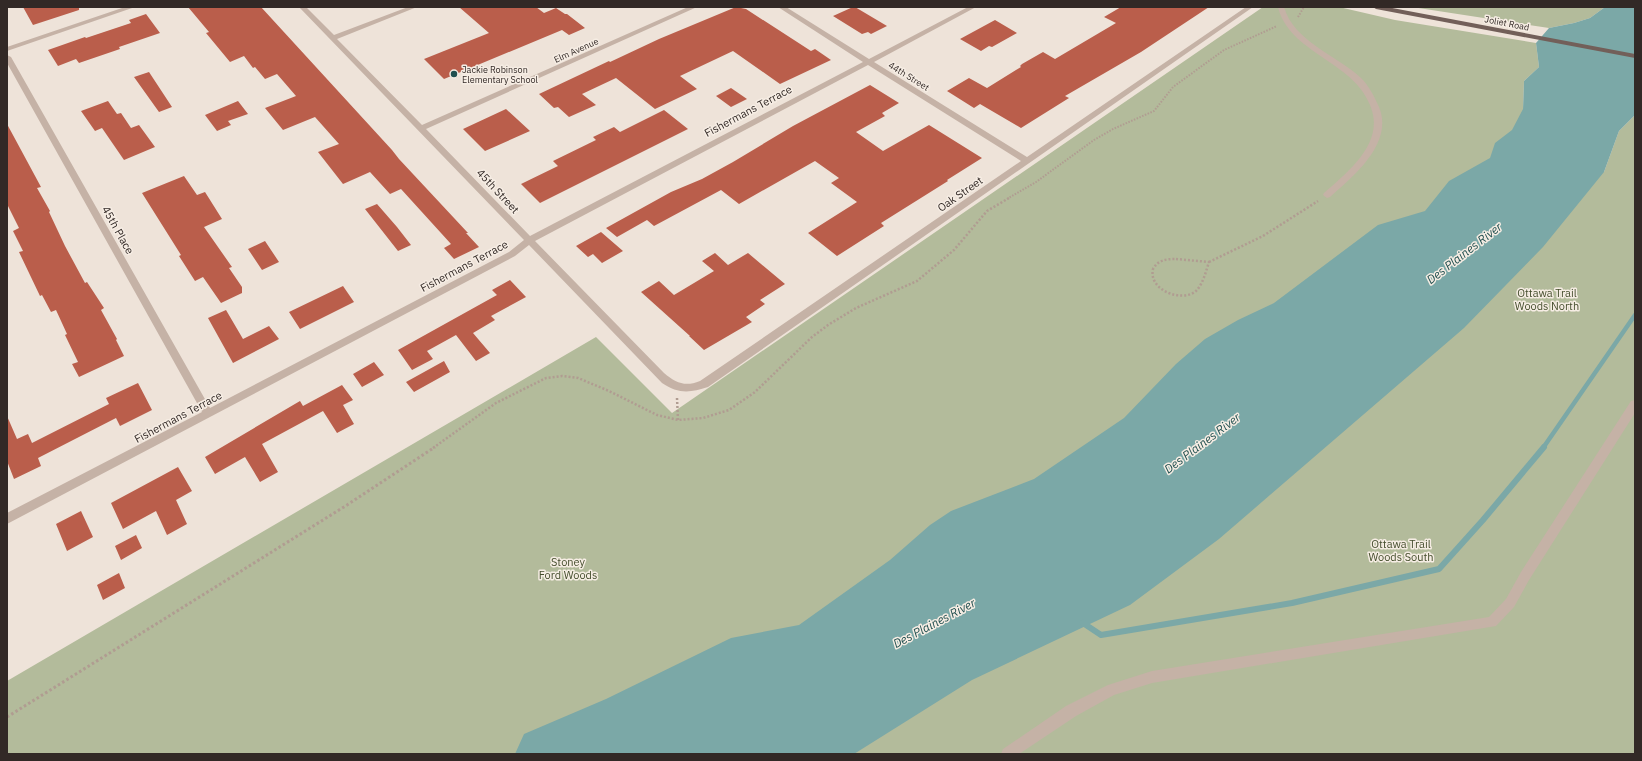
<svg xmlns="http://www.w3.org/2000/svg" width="1642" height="761" font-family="'IBM Plex Sans',sans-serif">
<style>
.green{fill:#b3bb9b}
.water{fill:#7ba8a7}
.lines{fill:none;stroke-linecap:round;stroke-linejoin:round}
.stream-far1{stroke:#7ba8a7;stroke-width:4.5}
.stream{stroke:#7ba8a7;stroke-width:6}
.building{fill:#ba5e4b}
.path-far2{stroke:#b09c91;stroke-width:2;stroke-dasharray:1.5 1.5;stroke-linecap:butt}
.path-far1{stroke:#b09c91;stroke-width:2.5;stroke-dasharray:2 2;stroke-linecap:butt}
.path{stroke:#b09c91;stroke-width:3;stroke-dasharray:2.5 2.5;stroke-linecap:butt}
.minor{fill:#c5b2a6;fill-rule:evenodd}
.major{fill:#725f59;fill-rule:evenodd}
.poi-dot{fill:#204f4f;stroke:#f6ede4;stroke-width:1.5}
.labels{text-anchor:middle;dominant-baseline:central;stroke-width:3;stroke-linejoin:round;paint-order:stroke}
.far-street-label{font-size:9px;fill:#322926;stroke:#f6ede4}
.far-poi-label{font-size:9px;fill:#322926;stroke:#f6ede4;text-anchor:start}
.street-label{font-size:11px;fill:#322926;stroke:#f6ede4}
.park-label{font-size:11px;fill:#444d2c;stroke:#f6ede4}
.water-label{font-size:12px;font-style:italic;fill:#204f4f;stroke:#f6ede4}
</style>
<rect width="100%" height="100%" fill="#eee3d9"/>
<!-- green -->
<path class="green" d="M1263,7H1339L1395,20L1536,43L1539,67L1524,81L1523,109L1604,172L1619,131L1635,115V754H7V681L596,337L672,413Z
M1412,7H1605L1590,18L1574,23L1549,28Z"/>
<!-- water -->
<path class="water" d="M1605,7H1635V115L1619,131L1604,172L1543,247L1464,328L1219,539L1130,605L972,680L854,754H515L524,734L606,699L731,638L799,625L890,560L930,525L951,511L1034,479L1124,418L1176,364L1205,339L1238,320L1274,303L1378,225L1425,211L1449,181L1490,158L1495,143L1512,130L1523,109L1524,81L1539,67L1536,43L1549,28L1574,23L1590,18Z"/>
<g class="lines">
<!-- stream-far1 -->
<path class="stream-far1" d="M1543,448L1635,315"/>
<!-- stream -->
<path class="stream" d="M1083,623L1101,635L1292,603L1439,569L1483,520L1544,447"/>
</g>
<!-- building -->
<path class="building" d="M23,7H79V10L33,25Z
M188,7H261L392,150L399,159L468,233H466L479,247L454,259L444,248L451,244L401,189L390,194L370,172L343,184L318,152L339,144L315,117L283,130L265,108L296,96L277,74L265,79L255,67L253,68L244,56L230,62L206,33L209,32Z
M459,7H536L544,13L556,8L565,14H567L585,28L569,35L562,30L444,79L424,59L489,33Z
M736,7L746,9L811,51L815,49L831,60L780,84L733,51L680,76L697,89L655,109L616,78L582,94L596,105L569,117L558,107L554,108L539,94L609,61L610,62L659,39Z
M853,7H855L887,26L871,34L868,32L862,34L833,16Z
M1121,7H1209L1141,52L1065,96L1069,98L1021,128L980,104L974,108L947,91L969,78L987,88L1021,67L1020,66L1022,64L1043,52L1055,59L1116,23L1104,17Z
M146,14L160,33L119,47L120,49L79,63L76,59L58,66L48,50L85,37L86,38L131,23L129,20Z
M995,20L1017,33L992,47L989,46L981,51L960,39Z
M149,72L172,107L159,112L134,77Z
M870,85L899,103L882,113L885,116L856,132L883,151L929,125L982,158L947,180L948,181L881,223L884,226L837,256L808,233L857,202L831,183L839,178L815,161L739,204L721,190L654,226L647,220L617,237L606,228L671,192L702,179L733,162L793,126Z
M731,88L747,99L731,107L716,96Z
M108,101L117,114L121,113L131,128L139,125L155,147L124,160L102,128L95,131L81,111Z
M238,101L248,114L228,121L231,125L217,131L205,115Z
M506,109L530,131L485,151L463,129Z
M664,110L688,129L540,203L521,184L558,166L553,161L596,140L593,137L614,127L620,132Z
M7,124L41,187L37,188L50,211L49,212L65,246L85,283L87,282L104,308L101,310L117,339L116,340L124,356L79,377L72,364L78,362L65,335L67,334L56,310L51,312L42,295L40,296L19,252L23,251L13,231L19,228L7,204Z
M184,176L197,195L205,192L222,219L204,227L232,267L229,268L242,287V293L221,303L203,277L195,281L179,256L181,255L142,193Z
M377,204L397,227L411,245L398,251L365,209Z
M601,232L623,251L602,263L593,254L588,257L576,246Z
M265,241L279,262L262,270L248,249Z
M715,253L728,265L748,253L785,284L760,300L765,304L746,317L752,322L704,350L689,336H690L641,292L659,281L674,295L714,271L702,261Z
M510,280L526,297L491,316L495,320L473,333L490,353L476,361L456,335L427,351L433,359L412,370L398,350L497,295L492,290Z
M343,286L354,302L300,329L289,312Z
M226,310L243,339L269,326L279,339L233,363L208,318Z
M444,361L450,372L414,392L406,382Z
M374,362L384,375L362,387L353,374Z
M138,383L152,410L120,426L116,418L38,458L41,466L14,479L7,461V416L17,439L28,434L32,443L109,404L106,398Z
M342,385L353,400L343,405L354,424L337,433L323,411L262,444L278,472L260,482L245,457L215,474L205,457L300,401L303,406Z
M178,467L192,491L176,500L187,524L167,535L156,511L123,529L111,503Z
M81,511L93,537L67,551L56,524Z
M136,535L142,548L121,560L115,546Z
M119,573L125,588L103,600L97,585Z"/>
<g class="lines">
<!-- path-far2 -->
<path class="path-far2" d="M1298,17L1304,7
M1007,199L1036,182L1094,140L1113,129L1154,111L1173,87L1224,50L1277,26"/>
<!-- path-far1 -->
<path class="path-far1" d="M1176,259L1209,262C1206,271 1203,284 1196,291C1182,303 1148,290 1153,269C1158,260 1166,259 1176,259Z
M1209,262L1263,236L1318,201
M677,398L678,420
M433,448L496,403L546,378L562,376L578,378L609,391L657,415L678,420L703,418L729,410L755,392L812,337L828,325L856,308L917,281L954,250L987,211L1009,198"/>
<!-- path -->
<path class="path" d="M7,717L347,505L435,447"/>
<!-- minor -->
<path class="minor" d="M125,7H135L7,51V47Z
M299,7H306L334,35L408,7H417L337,39L422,125L688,7H697L426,129L530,236L863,62L778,7H786L869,59L968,7H976L874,62L1027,157L1246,7H1253L708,387C690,393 678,394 662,383L529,245L515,256L7,524V513L202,412L7,63V55L11,57L210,408L509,252L524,240ZM868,65L1021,161L700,381C685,387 676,383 664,373L535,241Z
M1278,7H1284C1294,42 1337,55 1361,78C1369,86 1374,96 1379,107C1394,143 1354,176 1330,197L1327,198L1323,195L1324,193C1349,171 1386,142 1370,105C1353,61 1289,53 1278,7Z
M1635,400V413L1529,580L1514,607L1496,626L1152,683L1114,695L1076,716L1019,754H1001L1003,749L1066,706L1108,685L1152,671L1489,617L1506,599L1521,572L1631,401Z"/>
<!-- major -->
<path class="major" d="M1373,7H1387L1635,54V58L1376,9Z"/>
</g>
<!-- markers -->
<circle class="poi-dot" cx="454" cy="74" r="4"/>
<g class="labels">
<!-- far-street labels -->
<g class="far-street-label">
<text transform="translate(1507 23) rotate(11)">Joliet Road</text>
<text transform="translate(576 50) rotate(-24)">Elm Avenue</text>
<text transform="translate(909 76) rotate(32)">44th Street</text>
</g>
<!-- far-poi labels -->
<g class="far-poi-label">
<text x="462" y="69">Jackie Robinson<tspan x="462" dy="10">Elementary School</tspan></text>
</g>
<!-- street labels -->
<g class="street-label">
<text transform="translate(748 111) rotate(-28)">Fishermans Terrace</text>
<text transform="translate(498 191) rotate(47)">45th Street</text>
<text transform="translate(960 194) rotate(-35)">Oak Street</text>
<text transform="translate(118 230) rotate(61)">45th Place</text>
<text transform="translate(464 266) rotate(-28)">Fishermans Terrace</text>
<text transform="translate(178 417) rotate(-28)">Fishermans Terrace</text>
</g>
<!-- park labels -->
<g class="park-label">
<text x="1547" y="293">Ottawa Trail<tspan x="1547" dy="13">Woods North</tspan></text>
<text x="1401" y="544">Ottawa Trail<tspan x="1401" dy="13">Woods South</tspan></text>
<text x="568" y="562">Stoney<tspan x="568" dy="13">Ford Woods</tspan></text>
</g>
<!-- water labels -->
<g class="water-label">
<text transform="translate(1464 253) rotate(-38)">Des Plaines River</text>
<text transform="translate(1202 443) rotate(-37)">Des Plaines River</text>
<text transform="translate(934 623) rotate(-28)">Des Plaines River</text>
</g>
</g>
<!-- border -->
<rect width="1642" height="761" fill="none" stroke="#322926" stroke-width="16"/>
</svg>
